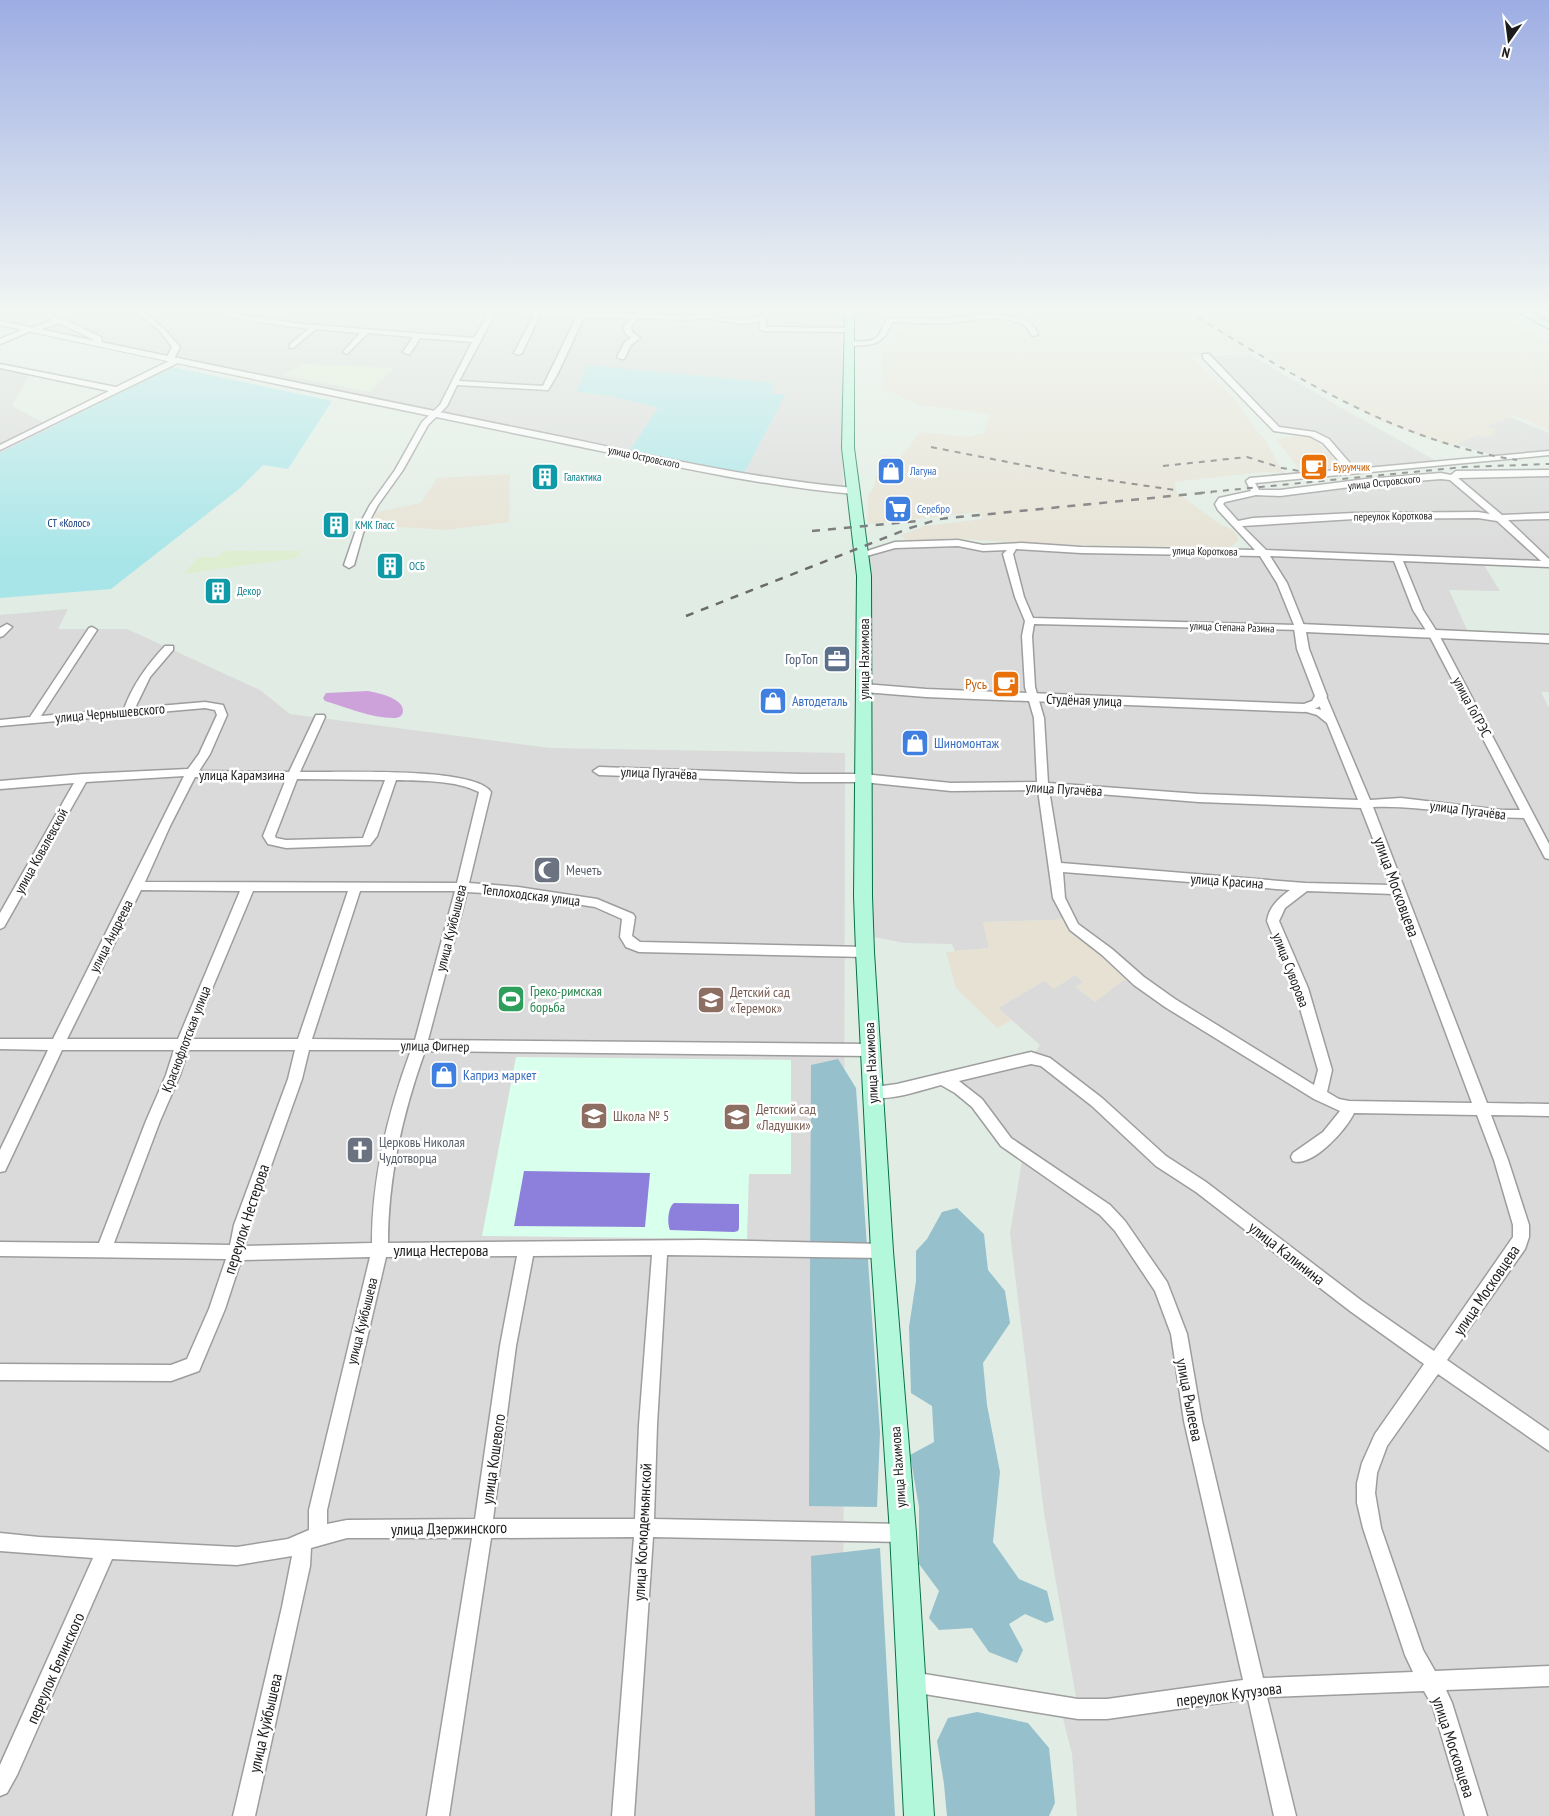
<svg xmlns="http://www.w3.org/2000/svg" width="1549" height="1816" font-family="'PT Sans Narrow',sans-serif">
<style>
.residential{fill:#d9dad9;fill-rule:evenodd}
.commercial{fill:#ddeed0}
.industrial{fill:#e6e1d3}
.education{fill:#d9ffed}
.grass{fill:#a7e5e8}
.forest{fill:#96c0cc}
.pitch{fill:#8d7fdc}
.parking{fill:#e8e8e8}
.water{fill:#cda2db}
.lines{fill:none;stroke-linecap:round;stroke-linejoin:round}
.minor-casing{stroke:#9d9d9d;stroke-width:3}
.tertiary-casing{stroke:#9d9d9d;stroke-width:3}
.secondary-casing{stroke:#067049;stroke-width:2}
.minor{fill:#fff;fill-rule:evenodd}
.tertiary{fill:#fff;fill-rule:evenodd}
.secondary{fill:#b4f8dc;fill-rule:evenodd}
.rail-far1{stroke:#6a6a6a;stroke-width:2;stroke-dasharray:6 6;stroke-linecap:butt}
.rail{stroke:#6a6a6a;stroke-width:2.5;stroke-dasharray:8 8;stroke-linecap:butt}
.labels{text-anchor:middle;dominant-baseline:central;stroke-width:5;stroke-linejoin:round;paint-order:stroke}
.far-street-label{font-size:11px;fill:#1c1c1c;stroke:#fff}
.far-food-label{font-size:11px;fill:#c56008;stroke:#fff;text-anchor:start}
.far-shop-label{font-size:11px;fill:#366cbe;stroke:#fff;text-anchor:start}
.far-culture-label{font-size:11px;fill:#0d838f;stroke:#fff;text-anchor:start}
.far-park-label{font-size:11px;fill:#0c3577;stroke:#fff}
.service-label{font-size:14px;fill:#4e5e75;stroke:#fff;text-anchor:end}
.street-label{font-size:14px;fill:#1c1c1c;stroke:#fff}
.food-label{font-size:14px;fill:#c56008;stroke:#fff;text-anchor:end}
.shop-label{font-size:14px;fill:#366cbe;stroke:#fff;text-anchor:start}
.worship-label{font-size:14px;fill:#5b616d;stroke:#fff;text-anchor:start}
.leisure-label{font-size:14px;fill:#27864d;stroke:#fff;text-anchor:start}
.education-label{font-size:14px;fill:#785e54;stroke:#fff;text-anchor:start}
.near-street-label{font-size:16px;fill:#1c1c1c;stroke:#fff}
</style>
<rect width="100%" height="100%" fill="#e1ede4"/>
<!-- residential -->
<path class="residential" d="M0,311H841L843,488L754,477L260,375L0,320ZM587,366L774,383L771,394H785L630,450L658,408L611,396L578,392Z
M1249,354L1338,406L1440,463L1353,472L1326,441L1312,434L1277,429L1206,356Z
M0,369L29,375L12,406L48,425L46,426L59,431L0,459Z
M1510,417L1549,433V453L1502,458L1456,444L1478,435L1492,432L1486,426Z
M1549,473V564L1482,562L1500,591L1449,590L1470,636L1549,639V692H1541L1549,708V1816H1077L1072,1754L1060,1707L1078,1709L1044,1513L1010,1233L1023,1155L994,1126L940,1079L1031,1058L1040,1045L998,1008L1044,981L1055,988L1075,975L1083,982L1076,987L1095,1002L1122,981H1138L1068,917L1054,920L983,922L989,948L955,951L952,944L904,943L864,935L863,554L895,545L958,543L983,548L1262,553L1219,504L1228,498L1366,482Z
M68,609L58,629H127L260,690L290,714L550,748L845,753L843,1816H0V615Z"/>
<!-- commercial -->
<path class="commercial" d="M303,364L393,368L370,392L282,375Z
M225,551H301L298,558L183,574L199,557H217Z"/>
<!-- industrial -->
<path class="industrial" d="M907,311H1493L1549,343V430L1514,415L1486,426L1496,430L1493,432L1496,434L1485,438L1478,435L1449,446L1380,421L1258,353L1204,354L1192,358L1235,399L1252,425L1265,440L1284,473L1264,472L1174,482L1177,493L1220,524L1233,530L1239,540L1231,547L1058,545L951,538L909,544L901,535L925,526L983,519L979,512L868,524V496L873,489L882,455L901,457L920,432L967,437L984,433L990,414L919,405L884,389L881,345H893L900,325L905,322Z
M1309,435L1346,468L1344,471L1312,473L1309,470H1300L1276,439Z
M510,474L509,522L445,530L372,525L377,512L421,503L437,478Z
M1068,917L1139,981H1122L1095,1002L1076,987L1083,982L1075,975L1054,989L1044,981L998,1008L1012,1020L997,1028L956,988L946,952L989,948L983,922L1054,920Z"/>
<!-- education -->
<path class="education" d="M516,1057L791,1060V1174H749L747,1239L482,1236Z"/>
<!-- grass -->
<path class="grass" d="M587,365L774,383L771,394H786L744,473L630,450L658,408L611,396L577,392Z
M172,367L332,401L288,469L263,465L239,489L111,589L0,598V453Z"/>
<!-- forest -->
<path class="forest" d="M838,1059L856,1088L880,1433L877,1507L809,1506L811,1065Z
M957,1208L984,1234L988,1270L1005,1291L1010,1323L983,1363L987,1405L1000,1472L993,1542L1019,1579L1047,1591L1054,1620L1046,1623L1025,1614L1009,1624L1023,1650L1017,1663L989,1652L972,1628L939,1630L929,1618L939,1591L919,1564V1507L910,1455L934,1442L932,1406L911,1393L909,1327L916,1281V1251L927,1239L942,1212Z
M880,1548L895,1816H815L811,1556Z
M977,1712L1028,1723L1049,1748L1055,1803L1049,1816H947L944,1784L937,1741L948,1718Z"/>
<!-- pitch -->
<path class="pitch" d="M524,1171L650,1173L645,1227L514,1226Z
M674,1203L739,1204V1228L738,1231L734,1232L670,1230C667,1223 668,1207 674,1203Z"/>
<!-- parking -->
<path class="parking" d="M1530,317L1549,327V336H1545L1515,319Z"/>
<!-- water -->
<path class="water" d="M368,691C377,693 389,695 397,701C406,707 405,719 393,718C371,718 346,707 325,701L323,698L326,693Z"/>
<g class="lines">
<!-- minor casing -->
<g class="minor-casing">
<path id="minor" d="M44,311H50L54,317L68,321L101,337L102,343L95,345L94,340L59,323L36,331H31L0,344V339L27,328H32L51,321Z
M135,311H142L164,329L180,347L174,359L180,358V362L0,450V445L109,391L0,368V364L116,387L169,361L166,359L172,347L160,331Z
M208,311H218L301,324L474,338L488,314L469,313L466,311L579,312L580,311H586V313L689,316C711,313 725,321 744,320C751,319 760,315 766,319V327L849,328L853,330L849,332L763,331L760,329V322L742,324L704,318L689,320L638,318L631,326L632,332L640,338L631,345L624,359H621L617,357L625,342L631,338L625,333L624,326L630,318L584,317L557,375L548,390L457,385L447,406L428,425L403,470L378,505L363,533L354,565L349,568L344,565L355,533L370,505L395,470L422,422L440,405L472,342L420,338L410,354H407L403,352L413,337L368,333L347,354L343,352L360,333L316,329L293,348H290V344L309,329L234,318ZM495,314L534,315L514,353L518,355L522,353L540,315L577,316L543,386L459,381Z
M974,315C994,316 1031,311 1038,335L1032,336C1029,330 1027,325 1019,323C997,314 969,321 946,323C928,324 910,322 892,322C883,347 871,345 848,346L844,344C853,338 867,345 876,338C883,333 882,322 889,318L945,319Z
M1203,354H1209L1279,427L1315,432L1329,439L1355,469L1549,451V455L1255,483L1259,490H1280L1366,479L1441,473L1451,475L1456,471L1549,470V476L1458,478L1502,515L1549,513V519L1508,520L1549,559V567L1403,561L1423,610L1439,635L1549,844V859L1545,858L1524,818C1473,818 1423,805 1373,807L1487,1103L1549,1104V1116L1491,1115L1508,1160L1529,1225V1237L1525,1249L1447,1360L1549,1431V1451L1438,1374L1387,1446L1377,1473L1375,1493L1381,1528L1423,1650L1435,1671L1549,1666V1686L1446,1690L1452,1703L1487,1816H1465L1433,1707L1424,1691L1267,1697L1296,1816H1274L1248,1699L1107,1719H1078L912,1692L905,1689L902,1682L905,1675L912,1672L1078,1699H1107L1243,1680L1184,1421L1171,1334L1155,1291L1115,1231L1100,1215L1001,1146L972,1107L955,1093L941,1085C921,1090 887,1103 868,1096L866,1092L868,1088L897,1084L1031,1052L1050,1058L1102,1098L1166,1156L1206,1182L1362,1301L1434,1351L1513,1237V1225L1494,1160L1477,1115L1354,1113C1347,1129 1312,1168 1293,1161L1291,1157L1293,1153L1323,1132L1340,1111L1314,1099L1165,1007L1134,985L1102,955L1070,930L1053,898L1038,790L951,791L863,782H800L599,775L593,771L599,767L800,774H863L951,783L1037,782L1034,718L1025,687L1022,636L1025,621L1015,597L1003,554L1007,550L983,551L958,546L895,548L863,557L858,554L895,542L958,540L983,545L1022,543L1081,547L1255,550L1218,510L1215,504L1219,498L1251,491L1246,481L1250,478L1346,469L1323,443L1310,436L1274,431L1203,358ZM1441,479L1450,480L1490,514L1478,512L1354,513L1253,518L1238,521L1223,504L1225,502L1256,495L1280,496L1366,485ZM1478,518L1497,521L1541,561L1266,550L1242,526L1354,519ZM1016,549L1081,553L1260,556L1277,583L1294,625L1033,618L1024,597L1013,554ZM1270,556L1394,561L1413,610L1429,635L1520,810H1501L1401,798L1370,800L1326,696L1321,693L1316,696L1321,710L1304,705L1299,708L1300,710L1317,715L1327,723L1358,800L1199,794L1048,783L1044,718L1035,687L1032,636L1034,624L1303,630L1305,628L1287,583ZM1049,790L1199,802L1361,808L1391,885L1305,883L1061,863ZM1063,872L1290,890C1279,898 1269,907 1267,921L1294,988L1318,1070L1314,1085L1175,999L1144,977L1112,949L1078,924L1065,898ZM1307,891L1394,894L1472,1103L1349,1101L1339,1099L1327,1092L1332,1070L1308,988L1279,921L1285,908ZM1031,1064L1041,1066L1092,1106L1156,1166L1196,1192L1350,1311L1424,1364L1375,1434L1362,1463L1357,1483V1503L1363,1528L1405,1655L1413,1672L1263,1678L1202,1421L1187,1334L1167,1282L1125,1221L1110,1205L1011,1138L982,1099L959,1081Z
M7,624L12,627L3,636L0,637V628Z
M92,627L97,630L41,716L124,709C133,684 148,664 165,646H173V650L150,677L135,708L205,702L223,705L227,715L210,754L199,771L289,772L315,717L316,715H324L325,717L300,772C333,773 474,766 491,792L469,883L518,887L597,899L633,914L635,917L632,936L640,942L865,947L870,949L871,952L870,955L865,957L639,952L626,947L620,937L622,919L595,907L518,895L467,892L428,1040L870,1044L875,1046L877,1050L875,1054L870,1056L425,1051C403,1112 388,1177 388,1243L703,1240L882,1244L888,1246L890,1251L888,1256L882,1258L667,1255L657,1425L654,1519L903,1524L910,1526L912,1533L910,1540L903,1542L653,1537L634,1816H612L634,1537L491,1538L449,1816H427L472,1538H347L311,1548L310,1566L255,1816H233L282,1607L292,1556L237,1565L112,1559L17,1775L7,1793L0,1796V1765L93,1558L0,1551V1533L39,1537L237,1547L288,1539L309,1530V1510L370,1257L241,1260L225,1309L199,1371L171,1381L0,1380V1364L171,1365L187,1359L209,1309L226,1259L0,1256V1242L99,1243L146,1121L166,1075L174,1050H62L5,1171L0,1172V1150L48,1050L0,1049V1039H53L184,776L86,782L4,927L0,929V913L74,783L0,789V781L83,774L188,769L199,754L217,715L215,710L205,708L0,726V720L30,717L89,628ZM195,777L286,779L263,836L268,844L286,848L370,845L377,836L396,780C423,781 455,780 479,792L457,883L145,882L170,826ZM297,779L385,780L363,838L286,840L276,838L275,836ZM141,890L240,891L178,1039H67ZM253,891H348L298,1039H191ZM360,891H455L415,1040L312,1039ZM188,1050H295L288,1079L234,1225L230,1245L114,1243L160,1121L180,1075ZM309,1050H411C388,1112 372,1177 372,1243L245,1246L250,1225L302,1079ZM652,1255L639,1425L635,1519H493L516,1346L533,1256ZM517,1256L500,1346L475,1519L347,1520L327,1524V1510L386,1257Z"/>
</g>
<!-- tertiary casing -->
<g class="tertiary-casing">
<path id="tertiary" d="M0,321C173,357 345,393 518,428C629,450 741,478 854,488L859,491L854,494C741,484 629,456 518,434C345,398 173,363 0,325Z
M1300,624L1549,635V643L1306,632L1309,649L1327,696L1319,707L1304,712L926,697L864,692L858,688L864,684L926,689L1304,704L1312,701L1315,696L1297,649L1294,628Z"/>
</g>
<!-- secondary casing -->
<g class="secondary-casing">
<path id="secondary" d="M845,311H854V448L871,576L872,896L874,952L893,1251L916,1533L934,1816H904L890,1533L871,1251L856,952L854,896L857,576L842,448Z
M1516,311H1527L1549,322V329Z"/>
</g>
<!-- minor -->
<use href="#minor" class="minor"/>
<!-- tertiary -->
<use href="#tertiary" class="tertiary"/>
<!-- secondary -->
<use href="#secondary" class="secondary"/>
<!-- rail-far1 -->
<path class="rail-far1" d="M1187,311C1291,374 1395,441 1517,460
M1530,311L1549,321
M931,447L1079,476L1175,490
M1163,466L1247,457L1282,468L1328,476
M1199,493L1464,467L1549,464"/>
<!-- rail -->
<path class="rail" d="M812,531L919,521
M686,616L910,528L939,519L1212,492"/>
</g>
<!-- sky -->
<linearGradient id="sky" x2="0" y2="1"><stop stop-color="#9dade3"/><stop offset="0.55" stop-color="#f2f7f3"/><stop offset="1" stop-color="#f2f7f3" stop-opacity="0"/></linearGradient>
<rect width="1549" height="565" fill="url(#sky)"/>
<!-- icons -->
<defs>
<g id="cafe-square" transform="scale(1.4375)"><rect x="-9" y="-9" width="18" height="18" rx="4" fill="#e8710a" stroke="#fff"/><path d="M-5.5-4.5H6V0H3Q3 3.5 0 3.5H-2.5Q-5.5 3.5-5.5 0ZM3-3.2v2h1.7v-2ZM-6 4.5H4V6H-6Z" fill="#fff"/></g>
<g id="shop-square" transform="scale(1.4375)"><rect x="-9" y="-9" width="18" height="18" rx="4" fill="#3f7fe0" stroke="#fff"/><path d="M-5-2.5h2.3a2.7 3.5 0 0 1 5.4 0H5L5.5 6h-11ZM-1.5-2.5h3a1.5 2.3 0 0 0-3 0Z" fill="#fff"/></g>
<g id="building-square" transform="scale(1.4375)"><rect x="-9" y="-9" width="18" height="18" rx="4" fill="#0f9aa8" stroke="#fff"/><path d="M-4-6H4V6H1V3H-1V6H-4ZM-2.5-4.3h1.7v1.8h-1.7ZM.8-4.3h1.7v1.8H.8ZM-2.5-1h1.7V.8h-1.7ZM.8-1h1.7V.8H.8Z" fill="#fff"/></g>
<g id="supermarket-square" transform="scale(1.4375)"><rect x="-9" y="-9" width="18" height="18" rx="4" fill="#3f7fe0" stroke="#fff"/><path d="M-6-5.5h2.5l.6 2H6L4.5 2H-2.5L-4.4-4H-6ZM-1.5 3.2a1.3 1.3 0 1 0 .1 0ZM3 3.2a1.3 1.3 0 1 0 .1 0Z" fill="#fff"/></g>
<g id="office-square" transform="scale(1.4375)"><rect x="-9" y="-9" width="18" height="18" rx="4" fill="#5c6f8a" stroke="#fff"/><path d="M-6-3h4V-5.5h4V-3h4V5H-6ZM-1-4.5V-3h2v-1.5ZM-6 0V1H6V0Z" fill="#fff"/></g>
<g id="mosque-square" transform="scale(1.4375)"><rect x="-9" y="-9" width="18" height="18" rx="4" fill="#6b7280" stroke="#fff"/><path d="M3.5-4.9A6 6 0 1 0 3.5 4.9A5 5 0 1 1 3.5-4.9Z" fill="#fff"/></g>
<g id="stadium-square" transform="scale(1.4375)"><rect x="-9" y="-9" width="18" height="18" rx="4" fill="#2e9e5b" stroke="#fff"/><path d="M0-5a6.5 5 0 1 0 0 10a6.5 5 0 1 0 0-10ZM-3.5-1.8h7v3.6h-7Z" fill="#fff"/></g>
<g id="school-square" transform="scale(1.4375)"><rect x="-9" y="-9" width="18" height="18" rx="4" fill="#8d6e63" stroke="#fff"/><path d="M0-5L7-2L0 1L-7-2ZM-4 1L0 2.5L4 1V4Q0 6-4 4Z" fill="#fff"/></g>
<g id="church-square" transform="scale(1.4375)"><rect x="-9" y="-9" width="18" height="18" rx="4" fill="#6b7280" stroke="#fff"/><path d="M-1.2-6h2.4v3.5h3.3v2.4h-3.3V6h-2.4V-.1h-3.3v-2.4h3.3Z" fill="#fff"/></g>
</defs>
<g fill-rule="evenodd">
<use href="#cafe-square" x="1314" y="467"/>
<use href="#shop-square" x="891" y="471"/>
<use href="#building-square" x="545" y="477"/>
<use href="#supermarket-square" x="898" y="509"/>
<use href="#building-square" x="336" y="525"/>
<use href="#building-square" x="390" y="566"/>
<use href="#building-square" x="218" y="591"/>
<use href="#office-square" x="837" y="659"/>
<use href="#cafe-square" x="1006" y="684"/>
<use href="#shop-square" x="773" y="701"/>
<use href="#shop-square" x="915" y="743"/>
<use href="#mosque-square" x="547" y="870"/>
<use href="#stadium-square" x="511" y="999"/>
<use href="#school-square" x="711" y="1000"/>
<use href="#shop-square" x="444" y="1075"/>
<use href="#school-square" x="594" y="1116"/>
<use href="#school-square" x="737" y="1117"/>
<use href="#church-square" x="360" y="1150"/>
</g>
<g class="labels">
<!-- far-street labels -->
<g class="far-street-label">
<text transform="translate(644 457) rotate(12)">улица Островского</text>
<text transform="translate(1384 482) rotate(-6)">улица Островского</text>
<text transform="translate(1393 516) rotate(-1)">переулок Короткова</text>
<text transform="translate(1205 551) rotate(1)">улица Короткова</text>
<text transform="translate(1232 627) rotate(2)">улица Степана Разина</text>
</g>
<!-- far-food labels -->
<g class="far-food-label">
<text x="1333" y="467">Бурумчик</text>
</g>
<!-- far-shop labels -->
<g class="far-shop-label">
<text x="910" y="471">Лагуна</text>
<text x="917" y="509">Серебро</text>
</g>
<!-- far-culture labels -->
<g class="far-culture-label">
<text x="564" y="477">Галактика</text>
<text x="355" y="525">КМК Гласс</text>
<text x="409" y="566">ОСБ</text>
<text x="237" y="591">Декор</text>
</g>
<!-- far-park labels -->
<g class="far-park-label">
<text x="69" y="523">СТ «Колос»</text>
</g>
<!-- service labels -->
<g class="service-label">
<text x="818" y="659">ГорТоп</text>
</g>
<!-- street labels -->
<g class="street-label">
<text transform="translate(864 659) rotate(-90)">улица Нахимова</text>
<text transform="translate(1084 700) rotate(2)">Студёная улица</text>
<text transform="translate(1472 707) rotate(62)">улица ГоГРЭС</text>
<text transform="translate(110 713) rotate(-5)">улица Чернышевского</text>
<text transform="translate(659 773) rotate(2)">улица Пугачёва</text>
<text x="242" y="775">улица Карамзина</text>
<text transform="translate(1064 789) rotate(3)">улица Пугачёва</text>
<text transform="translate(1468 810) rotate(7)">улица Пугачёва</text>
<text transform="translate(41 851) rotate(-61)">улица Ковалевской</text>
<text transform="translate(1227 881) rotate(4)">улица Красина</text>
<text transform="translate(531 895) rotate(7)">Теплоходская улица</text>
<text transform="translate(451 928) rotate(-76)">улица Куйбышева</text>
<text transform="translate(111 936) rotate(-63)">улица Андреева</text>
<text transform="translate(1291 970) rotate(69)">улица Суворова</text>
<text transform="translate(186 1039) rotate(-69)">Краснофлотская улица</text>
<text transform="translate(435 1046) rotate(1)">улица Фигнер</text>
<text transform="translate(871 1063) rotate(-93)">улица Нахимова</text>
<text transform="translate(362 1321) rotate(-76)">улица Куйбышева</text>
<text transform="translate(898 1467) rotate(-94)">улица Нахимова</text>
</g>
<!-- food labels -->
<g class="food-label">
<text x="987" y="684">Русь</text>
</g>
<!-- shop labels -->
<g class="shop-label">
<text x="792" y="701">Автодеталь</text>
<text x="934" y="743">Шиномонтаж</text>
<text x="463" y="1075">Каприз маркет</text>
</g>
<!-- worship labels -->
<g class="worship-label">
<text x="566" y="870">Мечеть</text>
<text x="379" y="1142">Церковь Николая<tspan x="379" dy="16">Чудотворца</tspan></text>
</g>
<!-- leisure labels -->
<g class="leisure-label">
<text x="530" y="991">Греко-римская<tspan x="530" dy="16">борьба</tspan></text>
</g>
<!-- education labels -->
<g class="education-label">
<text x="730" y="992">Детский сад<tspan x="730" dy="16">«Теремок»</tspan></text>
<text x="756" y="1109">Детский сад<tspan x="756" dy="16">«Ладушки»</tspan></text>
<text x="613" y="1116">Школа № 5</text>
</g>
<!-- near-street labels -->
<g class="near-street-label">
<text transform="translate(1397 887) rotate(70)">улица Московцева</text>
<text transform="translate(246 1219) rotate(-72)">переулок Нестерова</text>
<text x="441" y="1250">улица Нестерова</text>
<text transform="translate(1287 1253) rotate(38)">улица Калинина</text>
<text transform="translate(1486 1290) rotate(-56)">улица Московцева</text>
<text transform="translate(1190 1400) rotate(79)">улица Рылеева</text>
<text transform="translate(493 1459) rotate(-82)">улица Кошевого</text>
<text transform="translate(449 1528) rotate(-1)">улица Дзержинского</text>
<text transform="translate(642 1532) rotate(-87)">улица Космодемьянской</text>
<text transform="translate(55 1668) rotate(-66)">переулок Белинского</text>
<text transform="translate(1229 1694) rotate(-7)">переулок Кутузова</text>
<text transform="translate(265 1723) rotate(-77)">улица Куйбышева</text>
<text transform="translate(1454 1747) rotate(72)">улица Московцева</text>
</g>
</g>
<!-- north arrow -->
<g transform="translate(1509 40) rotate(194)" stroke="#ffffff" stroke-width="4" paint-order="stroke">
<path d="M0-4L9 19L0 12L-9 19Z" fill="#1c1c1c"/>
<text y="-8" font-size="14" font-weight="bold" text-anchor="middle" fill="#1c1c1c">N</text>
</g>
</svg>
